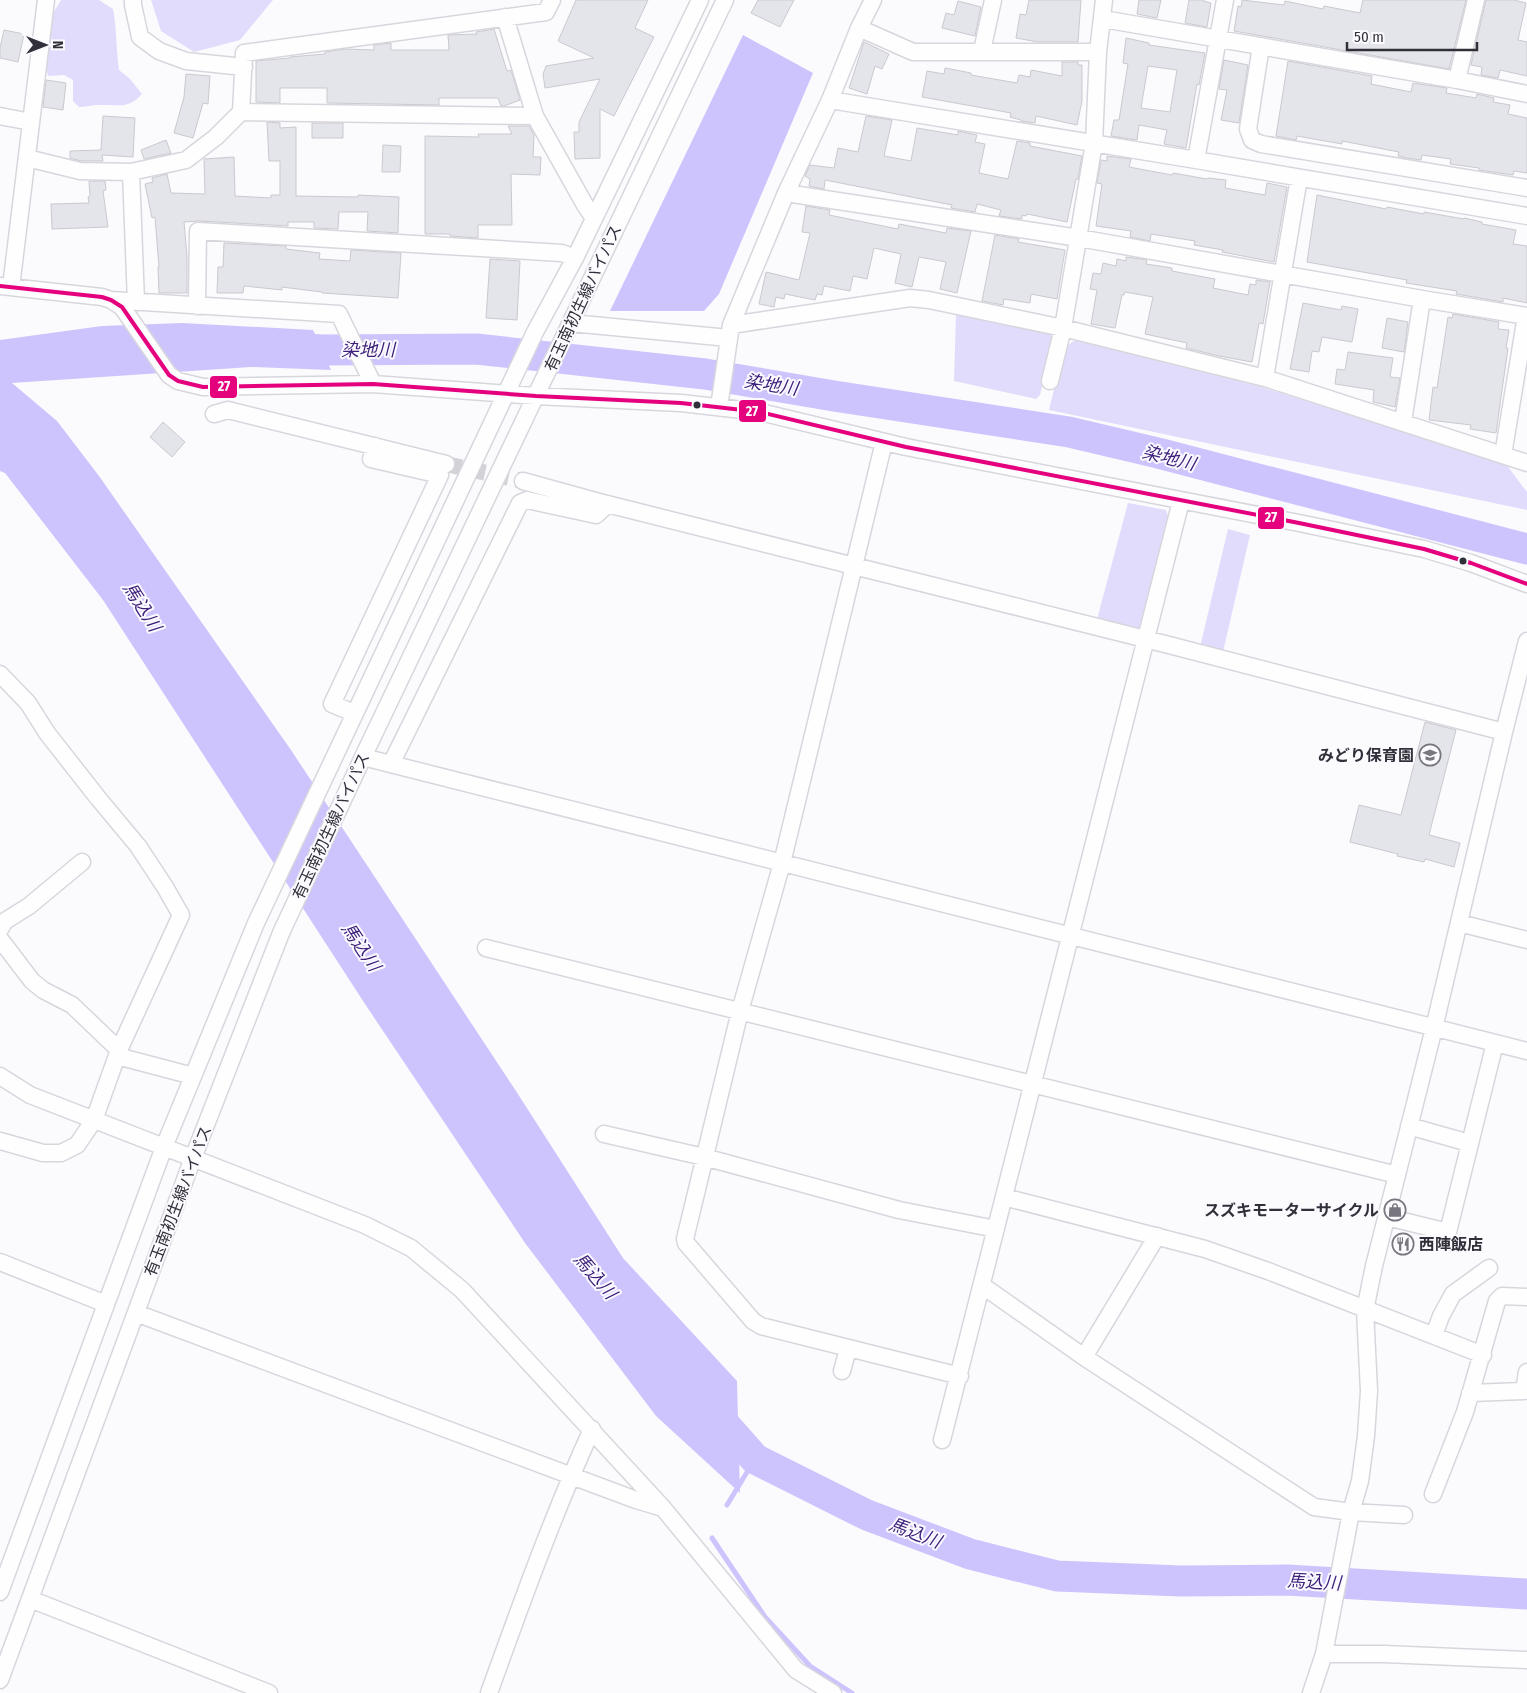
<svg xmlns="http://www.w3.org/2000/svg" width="1527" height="1693" font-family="'Fira Sans Condensed','Noto Sans JP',sans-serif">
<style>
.green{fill:#e1dcfc}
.water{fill:#cec4fd}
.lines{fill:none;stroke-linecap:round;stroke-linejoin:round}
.stream{stroke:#cec4fd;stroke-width:5}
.river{stroke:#cec4fd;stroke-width:31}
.building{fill:#e4e4eb;stroke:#cac9cf;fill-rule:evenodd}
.minor-tunnel{stroke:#d3d2d7;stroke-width:16;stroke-dasharray:16 8;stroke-linecap:butt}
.minor-casing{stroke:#d8d6dd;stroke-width:19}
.minor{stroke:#fefeff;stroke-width:16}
.bus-1-casing{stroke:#fafaff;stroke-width:8}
.bus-1{stroke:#e5007d;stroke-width:4}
.bus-dot{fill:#31303a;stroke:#fafaff;stroke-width:2}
.labels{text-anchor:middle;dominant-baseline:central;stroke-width:4;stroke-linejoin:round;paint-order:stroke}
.street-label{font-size:16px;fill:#31303a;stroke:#fafaff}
.poi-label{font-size:16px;font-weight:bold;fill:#31303a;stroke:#fafaff;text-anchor:end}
.water-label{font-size:18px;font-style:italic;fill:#3d1f7a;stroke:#fafaff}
.line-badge{stroke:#fafaff;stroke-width:2}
.badge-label{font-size:14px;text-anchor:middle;font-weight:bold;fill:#fff}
</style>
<rect width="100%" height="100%" fill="#fbfbfe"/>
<!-- green -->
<path class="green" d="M61,0H99L113,9C117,29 116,49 119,70L130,79L142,94C128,110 118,104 100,105C93,105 86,107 79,107L73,101V80L64,75L48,76L45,64L49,20Z
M151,0H273L240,40L194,52L161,31Z
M956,314L1051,332L1053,343L1040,395L1036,399L954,381Z
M1075,340L1258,386L1506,464L1527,492V510L1049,410L1064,348Z
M1128,503L1166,510L1168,516L1139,629L1133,632L1096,623Z
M1228,529L1250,535L1223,652L1200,647Z"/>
<!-- water -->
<path class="water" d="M743,35L813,73L719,294L704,311H610Z
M182,323L313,330L331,370L251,367L12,383L57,421L99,476L291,750L516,1091L623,1258L737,1381L740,1493L656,1416L525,1243L365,1004L103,600L5,473L0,471V340L102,326Z"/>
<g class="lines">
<!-- stream -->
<path class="stream" d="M727,1505L755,1459
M712,1538L765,1617L810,1666L852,1693"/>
<!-- river -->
<path class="river" d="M279,347L322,350L476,349L705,374L834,396L1069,432L1158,453L1527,549
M710,1408L755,1459L867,1515L970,1554L1057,1576L1181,1581L1287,1580L1527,1594"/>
</g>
<!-- building -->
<path class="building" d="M576,0H648L635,28L654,37L614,116L600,109V158L575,159L574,132H579V122L600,79L545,88L543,74L546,66L594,58L558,41Z
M758,0H794L780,27L751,13Z
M1029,0H1081L1078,42H1038L1016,38L1020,14L1026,15Z
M1139,0H1161L1157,18L1137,14Z
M1189,0H1204L1203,1L1211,3L1207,27L1185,23Z
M1242,0L1284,5L1285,1L1323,9L1324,6L1360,13L1363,0H1466L1449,69L1234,31L1238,6L1241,7Z
M1486,0H1514L1526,3L1518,40L1527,42V76L1500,70L1498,78L1481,75L1482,67L1471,65Z
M958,1L981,7L975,36L942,28L946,13L954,15Z
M494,29L507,71L511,70L520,100L504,106H501L498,98H439V105L327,103V88H280V103L256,102V61L290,58V57L325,54V52L346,49L374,50V45L391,43V50H449L448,35L477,34L476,32Z
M4,30L24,34L18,62L0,58V48Z
M1126,38L1149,43V45L1205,53L1199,85L1197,84L1186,148L1164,144L1167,130L1139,125L1137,140L1111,136L1114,120H1119L1128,64L1123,63ZM1148,66L1177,70L1170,112L1141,108Z
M864,42L889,54L882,69L875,66L867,94L849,88Z
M1224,60L1248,65L1239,123L1221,120L1227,90L1219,89Z
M1288,61L1372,76L1371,84L1411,92L1413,83L1447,88L1446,93L1476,98L1477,94L1494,98L1493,102L1510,105L1508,114L1527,118V173L1514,171L1513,175L1479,170V168L1450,164L1451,159L1422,155L1421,160L1406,158L1398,156L1399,152L1342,141V144L1297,136L1296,140L1276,136Z
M1062,62H1078V65H1082V101L1077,125L1036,116L1035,123L1021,121V120L1010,117L1011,113L922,97L927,71L944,74L945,68L971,73V75L1017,83L1019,75L1030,77L1031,70L1062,76Z
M186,74L210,76L208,104L203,103L193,138L174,133L184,97Z
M46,80L66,83L63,110L43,107Z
M103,116L135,118L133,157L102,155L103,161H81L70,158V151L101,150Z
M866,116L892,120L884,156L911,161L917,128L958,135V131L977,135L975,142L985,144L979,173L1008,179L1017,141L1030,143V146L1082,156L1078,179H1076L1067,222L1027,214L1026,216L1022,215V219L999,216L1001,210L977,204L975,212L951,208L952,205L825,180L824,189L809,186L810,179L805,176L810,165L834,168L838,148L858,152Z
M267,122L280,123V128L296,127V196L358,197V195L399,197L398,233L367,231L368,212H339L338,229L314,228V222H288V226L199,221L184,222L187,256V293H159L158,267H159L155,217L152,218L145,184L153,182L152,178L167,174L171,193L205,194L204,159L234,157L235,196L271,198V195H280V161H269Z
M312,123H343V138H312Z
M508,126H529L534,135L533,157H541L540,175L511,174L512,225H478V238L450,236V234H425V136L479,137L478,134H512Z
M166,140L171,153L144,159L141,150Z
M383,145L401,146L400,172H382Z
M1107,156L1131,159L1129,167L1172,175L1173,173L1207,179L1208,178L1226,180L1225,188L1265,195L1267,183L1287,187L1274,262L1222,252L1223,250L1194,245L1195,241L1151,234L1150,241L1130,237L1131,231L1096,226L1102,184L1097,183L1101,160L1107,161Z
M89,181H105L106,190L103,191L108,227L52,229L51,204L89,203L88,197L90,196Z
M1317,195L1386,209L1387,207L1424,214V212L1464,219V218L1482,222V224L1516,230L1513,244L1527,246V303L1503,298V302L1456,294L1457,291L1406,283L1407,280L1307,262Z
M806,206L830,210L829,215L898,229L899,224L946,233L947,228L971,231L957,293L940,289L946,262L919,257L912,287L895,283L901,254L874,248L867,279L853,276L850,291L824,286L822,295L817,294L815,300L785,294L784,299L776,297L774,307L759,304L766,272L799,280L810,233L802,232Z
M995,235L1019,239L1018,242L1065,250L1057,299L1031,294L1030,303L1004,299L1003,305L982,301Z
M224,243L286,246V249L320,253L319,259L350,261L351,250L401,253L398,298L322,293V292L282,287V290L244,286L243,293H217L218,267H223Z
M1126,257L1147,260L1146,264L1172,268V271L1215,279L1213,288L1248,295L1250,284L1256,285V280L1270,282L1263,324L1259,323L1252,362L1219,356L1186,348L1187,343L1145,334L1153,297L1125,292L1124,295H1122L1115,328L1091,324L1097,290L1090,289L1093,273L1101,274L1103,263L1116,266L1117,259L1126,261Z
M490,259L520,261L517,320L486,318Z
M1303,303L1341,310L1342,306L1358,309L1352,342L1322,337L1319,352L1312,351L1309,372L1290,369Z
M1453,314L1499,322L1498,329L1509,330L1506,348H1508L1496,433L1470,429L1471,425L1429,420L1433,387L1437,388L1448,317L1452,318Z
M1387,318L1408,322L1404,352L1382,348Z
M1348,352L1393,358L1390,377L1400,378L1395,407L1373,402L1374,390L1335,384L1337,369L1345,370Z
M163,422L185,442L172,457L150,437Z
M1425,722L1456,730L1429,835L1460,843L1454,867L1425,859L1424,862L1397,856L1398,854L1350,842L1359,805L1401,815Z"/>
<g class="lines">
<!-- minor-tunnel -->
<path class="minor-tunnel" d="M446,464L523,481"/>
<!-- minor casing -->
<g class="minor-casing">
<path id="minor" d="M133,0V5L140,37L159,51L186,61L244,67
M505,17L535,116L585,205L593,217
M1103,19L1457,80L1527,94
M859,28L913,52H1098
M1261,46L1248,129L1252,140L1261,144L1527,188
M982,51L993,0
M1457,80L1476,0
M830,100L1196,160L1527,216
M241,112L535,116
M0,116L31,122
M27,158L80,171L131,172L186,160L216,137L241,112L244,53L546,12L552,0
M1196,160L1225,0
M131,172L136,302
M786,193L1079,238L1422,299L1527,316
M0,286L102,297L111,300L122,307L169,375L178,381L203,387L373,384L536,396L681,403L760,412L906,447L1299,523L1424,549L1471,563L1527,584
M11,287L46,0
M111,300L339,314L373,384
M197,306L198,231L562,253L575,258
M571,323L729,338
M731,325L910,298L929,300L1063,328L1265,378L1527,463
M1265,378L1299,178
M1050,381L1063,328L1094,143L1098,52L1104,0
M719,407L731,325L786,193L830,100L859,28L873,0
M214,414L228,410L446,464
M1403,422L1422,299
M884,442L782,863L740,1011L685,1239L686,1243L753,1321L761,1326L960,1376
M1503,455L1526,316
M523,481L599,502L1169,645L1504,732
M0,674L28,703L47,733L98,798L138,846L165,887L181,915L119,1050L94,1120L77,1145L61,1153H43L0,1141
M354,713L332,704L440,475L371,459L375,446
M363,757L1527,1051
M391,764L520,503L527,500L596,515L608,504
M1459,923L1527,940
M0,929L5,921L29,906L82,862
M0,939L32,981L43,990L72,1005L119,1050
M486,948L1397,1175
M117,1056L193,1076
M0,1076L30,1095L365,1225L411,1248L462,1290L663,1508L796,1670L833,1693
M1409,1126L1469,1143
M604,1134L704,1157L899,1210L996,1229
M1004,1197L1205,1249L1268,1271L1483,1355
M1387,1217L1448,1232L1495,1043
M0,1262L106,1304
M983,1286L1084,1357L1314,1507L1351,1512L1404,1515
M136,1313L636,1500L663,1508
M1434,1335L1441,1316L1453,1294L1489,1268
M1084,1357L1157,1236
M842,1371L848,1349
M1470,1393L1524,1391L1527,1372
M942,1440L1181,501
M1433,1494L1465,1412L1497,1301L1502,1296L1527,1297
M0,1592L164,1147L256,923L535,332L575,258L700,0
M30,1599L269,1693
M1324,1654H1384L1527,1660
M0,1680L193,1158L281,933L363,757L725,0
M489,1693C521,1604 553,1515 592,1429
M1311,1693L1324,1654L1351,1512L1360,1481L1366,1436L1369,1391L1365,1310L1374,1266L1434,1028L1504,732L1527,641"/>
</g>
<!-- minor -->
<use href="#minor" class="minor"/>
<!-- bus-1 casing -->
<g class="bus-1-casing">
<path id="bus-1" d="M0,286L102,297L111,300L122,307L169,375L178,381L203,387L373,384L536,396L681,403L760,412L906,447L1299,523L1424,549L1471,563L1527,584"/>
</g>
<!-- bus-1 -->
<use href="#bus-1" class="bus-1"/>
</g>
<!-- icons -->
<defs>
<g id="school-ring" transform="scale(1.125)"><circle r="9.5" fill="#fafaff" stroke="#78777f" stroke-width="1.5"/><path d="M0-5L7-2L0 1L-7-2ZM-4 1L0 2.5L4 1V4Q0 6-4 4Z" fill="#78777f"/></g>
<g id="shop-ring" transform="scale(1.125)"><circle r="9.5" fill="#fafaff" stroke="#78777f" stroke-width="1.5"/><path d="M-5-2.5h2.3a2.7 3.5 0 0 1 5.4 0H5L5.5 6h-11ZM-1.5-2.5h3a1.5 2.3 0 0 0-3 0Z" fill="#78777f"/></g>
<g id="restaurant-ring" transform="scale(1.125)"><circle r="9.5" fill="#fafaff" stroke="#78777f" stroke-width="1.5"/><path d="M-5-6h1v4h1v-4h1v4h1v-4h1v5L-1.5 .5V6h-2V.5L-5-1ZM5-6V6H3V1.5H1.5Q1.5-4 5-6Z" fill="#78777f"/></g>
</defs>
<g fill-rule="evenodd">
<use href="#school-ring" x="1430" y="755"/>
<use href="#shop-ring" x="1395" y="1210"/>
<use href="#restaurant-ring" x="1403" y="1244"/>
</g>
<!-- markers -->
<g class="bus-dot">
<circle cx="697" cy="405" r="4.5"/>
<circle cx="1463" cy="561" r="4.5"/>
</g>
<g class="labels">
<!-- street labels -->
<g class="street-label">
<text transform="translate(583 298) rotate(-65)">有玉南初生線バイパス</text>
<text transform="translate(331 826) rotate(-65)">有玉南初生線バイパス</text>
<text transform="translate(178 1201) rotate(-69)">有玉南初生線バイパス</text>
</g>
<!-- poi labels -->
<g class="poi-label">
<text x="1414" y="755">みどり保育園</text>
<text x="1379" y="1210">スズキモーターサイクル</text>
<text x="1419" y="1244" text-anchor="start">西陣飯店</text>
</g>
<!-- water labels -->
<g class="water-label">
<text x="368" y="350">染地川</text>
<text transform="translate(771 385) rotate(9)">染地川</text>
<text transform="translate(1169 458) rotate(14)">染地川</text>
<text transform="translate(142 607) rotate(58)">馬込川</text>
<text transform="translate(361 947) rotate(56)">馬込川</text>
<text transform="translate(595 1276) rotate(49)">馬込川</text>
<text transform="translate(915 1533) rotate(21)">馬込川</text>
<text transform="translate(1314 1582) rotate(3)">馬込川</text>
</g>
</g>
<g class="line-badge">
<rect x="209" y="375" width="29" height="24" rx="5" fill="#e5007d"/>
<rect x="738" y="399" width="29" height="24" rx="5" fill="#e5007d"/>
<rect x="1257" y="506" width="28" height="24" rx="5" fill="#e5007d"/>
</g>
<g class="badge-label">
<text x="224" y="391">27</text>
<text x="752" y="416">27</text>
<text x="1271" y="522">27</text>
</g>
<!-- north arrow -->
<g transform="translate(45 45) rotate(90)" stroke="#fafaff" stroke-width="4" paint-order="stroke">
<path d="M0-4L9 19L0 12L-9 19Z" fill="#31303a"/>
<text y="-8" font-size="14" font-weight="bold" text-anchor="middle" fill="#31303a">N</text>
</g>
<!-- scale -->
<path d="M1347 42v8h130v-8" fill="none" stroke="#31303a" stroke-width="2.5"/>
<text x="1354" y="42" font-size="15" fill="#31303a" stroke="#fafaff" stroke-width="4" paint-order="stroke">50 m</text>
</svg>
